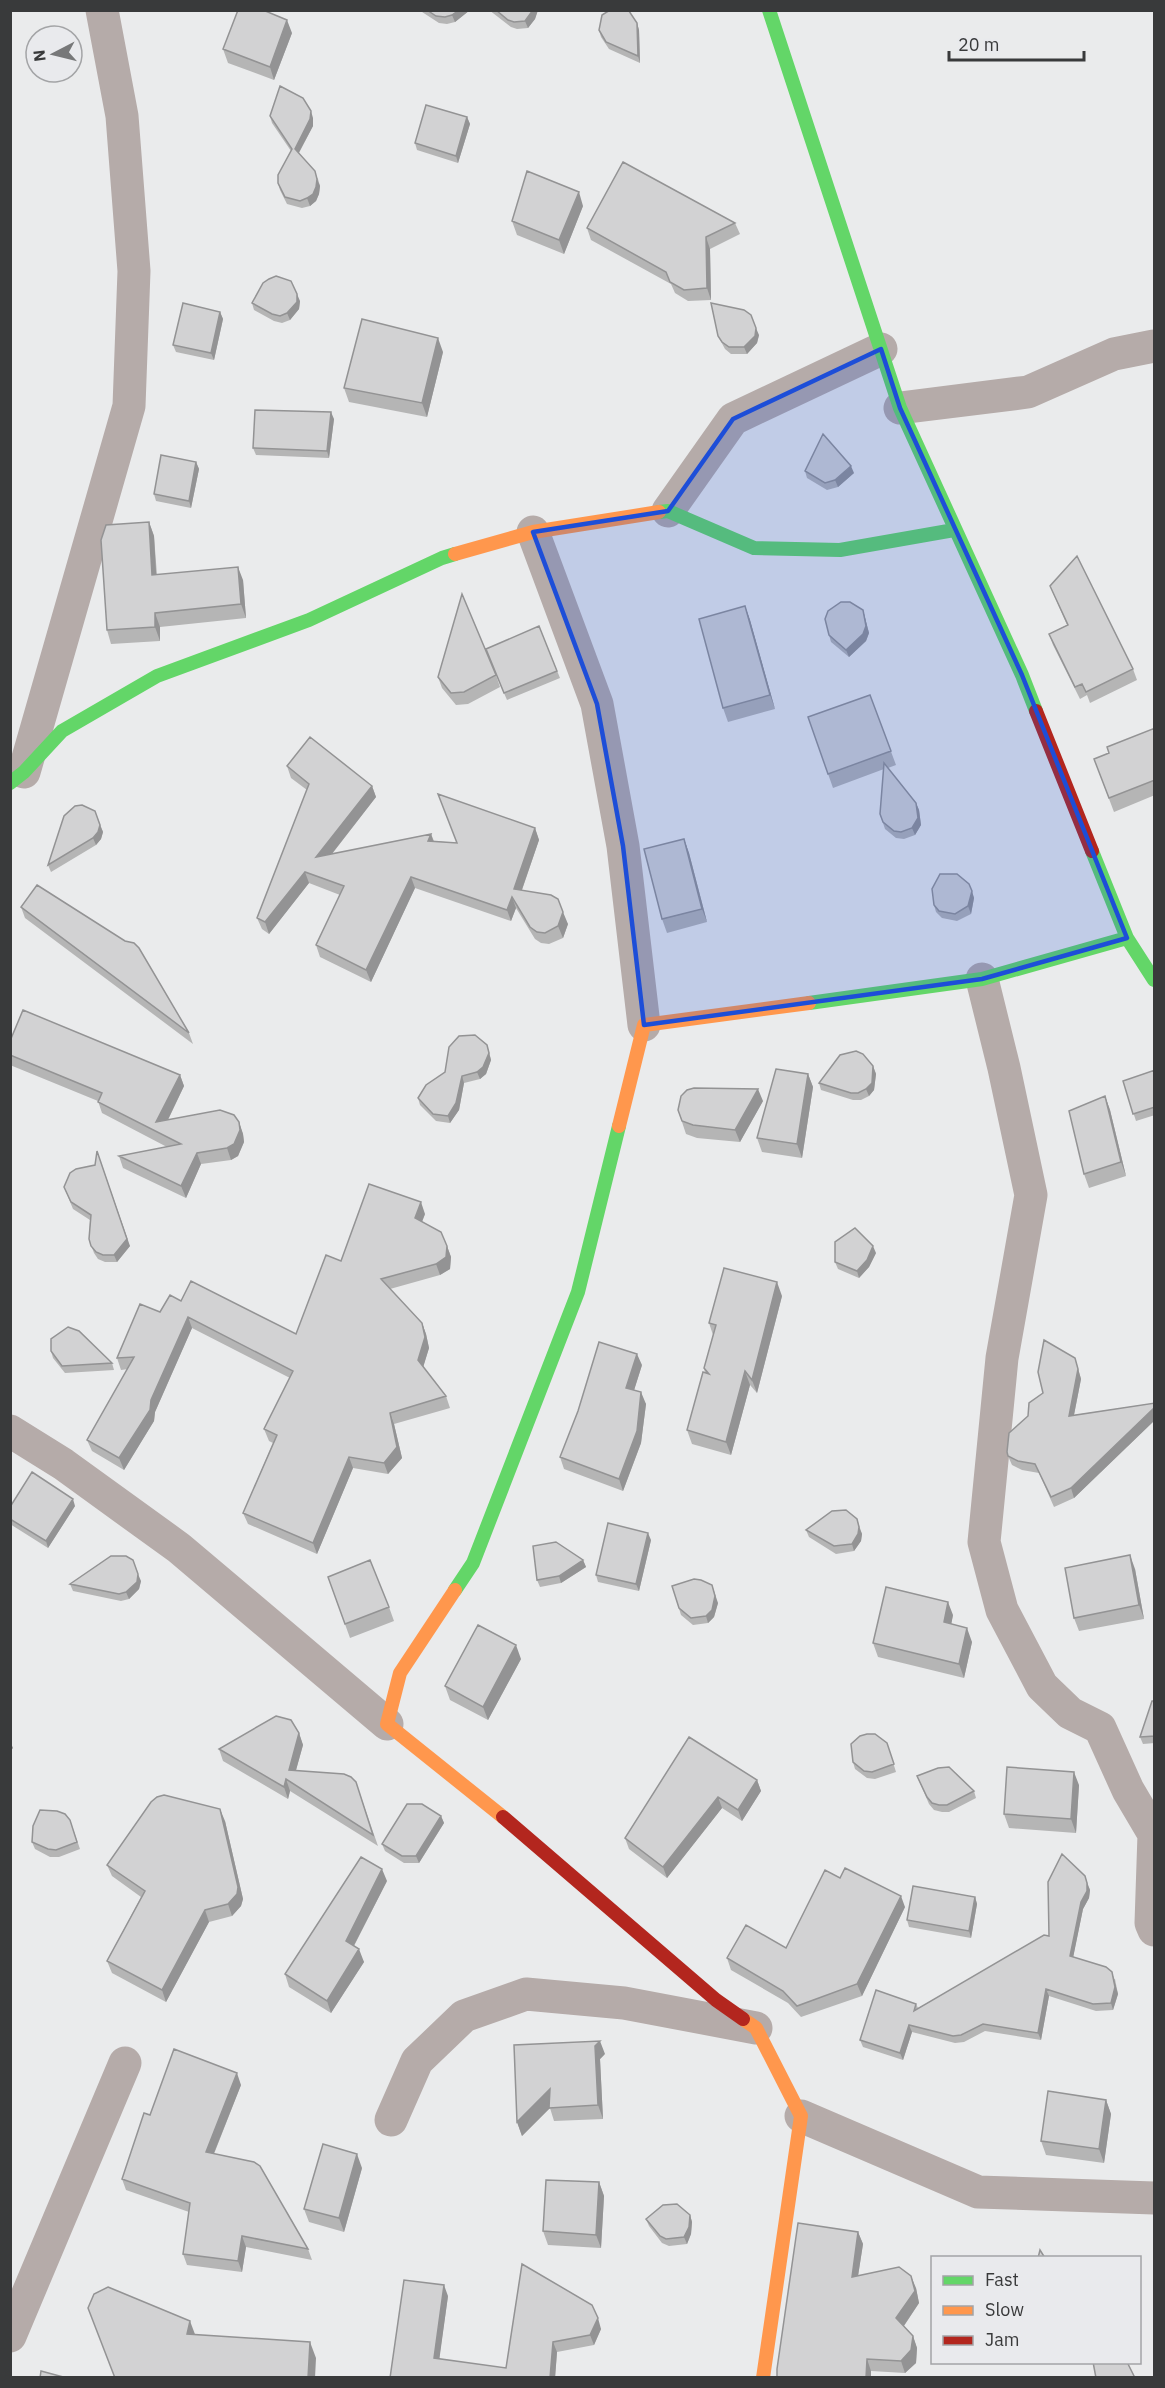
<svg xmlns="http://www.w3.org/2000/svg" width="1165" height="2388" font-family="'IBM Plex Sans',sans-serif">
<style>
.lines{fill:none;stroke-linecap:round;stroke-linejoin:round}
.street{stroke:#b5aba9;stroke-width:33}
.fast{stroke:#63d668;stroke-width:14}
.slow{stroke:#ff974d;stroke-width:14}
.jam{stroke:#b3261e;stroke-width:14}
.wall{fill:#b5b5b5}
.shaded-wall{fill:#939394}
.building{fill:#d2d2d3;stroke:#939394;stroke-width:1.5}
.marked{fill:#1d4ed8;fill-opacity:0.2;stroke:#1d4ed8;stroke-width:4.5;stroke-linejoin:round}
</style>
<rect width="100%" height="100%" fill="#eaebec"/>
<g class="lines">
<!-- street -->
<path class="street" d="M900,408L1028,392L1114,354L1154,346
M668,511L733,419L881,349
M533,532L597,704L623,846L644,1025
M24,772L129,406L134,271L122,116L102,10
M982,979L1004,1068L1031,1195L1002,1358L984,1542L1002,1610L1042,1686L1070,1713L1100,1728L1128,1790L1154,1834L1151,1923L1154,1930
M10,1431L63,1464L179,1548L387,1724
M801,2116L978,2192L1154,2198
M391,2120L417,2061L464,2016L526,1994L624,2003L756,2028
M10,2336L125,2063"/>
<!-- fast -->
<path class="fast" d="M769,10L900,408L1022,675L1036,711
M659,512L668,511L754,548L840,550L954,530
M10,783L24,772L62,731L157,676L309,620L442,558L455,554
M1092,851L1127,938L1154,980
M809,1003L982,979L1127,938
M455,1590L473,1563L578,1292L619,1126"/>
<!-- slow -->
<path class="slow" d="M455,554L533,532L659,512
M619,1126L644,1025L809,1003
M455,1590L400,1673L387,1724L503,1817
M743,2019L756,2028L801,2116L763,2378"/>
<!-- jam -->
<path class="jam" d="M1036,711L1092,851
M503,1817L716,2000L743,2019"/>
</g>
<!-- wall -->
<path class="wall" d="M419,10H470L455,22L447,24L439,23Z
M489,10H538L535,19L528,28L517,29L511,27Z
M637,23L639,30L640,63L609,49L601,37L599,30Z
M292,33L274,80L228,63L223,49Z
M270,116L313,118V126L299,153L318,179L320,186L319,194L316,201L310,206L302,208L287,204L280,190L278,183L291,151L272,123Z
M467,117L470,124L458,163L417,150L415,143Z
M583,206L564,254L517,235L512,221Z
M735,223L740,234L710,249L711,300L688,301L675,293L671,284L591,240L587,228Z
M300,301L299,309L290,320L282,323L274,321L254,310L252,303Z
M220,312L223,319L214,360L176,352L173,345Z
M759,335L757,343L747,354H731L725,349L718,336Z
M443,352L427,417L349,402L344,388Z
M334,419L329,458L256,455L253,448Z
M196,462L199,469L191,508L156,501L154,494Z
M805,471L854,473L838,487L827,490L807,478Z
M149,522L154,536L157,575L243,580L246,618L160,627V641L111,644L107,630Z
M1050,586L1133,669L1137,680L1090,703L1087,695L1080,699L1053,645L1049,634L1067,625Z
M745,606L750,620L775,709L728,722L723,708Z
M863,610L869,633L866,641L849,657L831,642L829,635Z
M539,626L560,678L507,700L488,656Z
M496,675L500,687L468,704L456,705L442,688L438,677Z
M870,695L896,765L888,768L916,803L919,810L921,825L915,835L904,839L896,838L885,829L880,814L884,769L833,788L808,717Z
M1155,728V795L1114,812L1094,759L1109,753Z
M287,766L372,786L376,797L332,854L431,834L434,841L457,843L535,828L539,840L522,890L568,924L563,938L549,944L541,943L535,939L516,908L511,921L415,888L371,982L320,957L316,945L340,895L309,883L269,934L262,929L257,918L307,790L291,778Z
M95,811L103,832L101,839L96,845L51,872L48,865Z
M684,839L689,853L707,922L667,933L662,919Z
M969,884L974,898L971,914L957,921L942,918L936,912L934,905Z
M21,907L125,941L189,1033L193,1044L25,918Z
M10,1041L180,1075L184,1086L168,1120L239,1122L243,1134L244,1142L238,1156L231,1160L201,1164L186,1198L123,1168L119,1156L167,1147L102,1113L98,1101L10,1065Z
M489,1052L491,1060L486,1074L480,1079L464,1083L459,1110L450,1123L436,1121L420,1105L418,1098L445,1072Z
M873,1066L876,1074L874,1090L869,1096L861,1100H853L821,1090L819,1083Z
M1155,1070V1115L1136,1121L1123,1081Z
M808,1074L813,1087L802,1158L762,1152L757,1138Z
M1105,1096L1110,1110L1126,1176L1089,1188L1084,1174Z
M763,1101L740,1142L697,1138L686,1134L678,1110Z
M64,1187L130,1246L117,1262H105L98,1259L94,1253L89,1239L90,1220L73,1209Z
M425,1214L422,1222L447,1246L451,1257L450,1269L440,1275L390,1289L422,1323L426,1334L429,1348L423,1367L446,1396L450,1408L394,1424L402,1458L388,1474L353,1468L317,1554L248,1524L243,1513L273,1443L269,1441L264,1429L290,1378L192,1328L155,1412L154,1421L124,1470L92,1451L87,1440L128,1369L121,1370L117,1358L160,1312L181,1301L296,1334L341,1261Z
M876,1253L869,1267L859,1278L838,1269L835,1262Z
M782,1296L757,1393L750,1385L731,1455L692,1444L687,1430L705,1373L704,1368L713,1335L709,1323Z
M51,1351L112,1363L114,1370L65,1373L53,1358Z
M1075,1358L1081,1379L1074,1415L1155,1403V1420L1074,1498L1054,1507L1039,1473L1022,1470L1012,1465L1008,1456L1028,1416L1043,1393Z
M642,1365L634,1390L646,1404L641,1443L623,1491L564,1469L560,1457Z
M75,1506L48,1548L10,1524V1507Z
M857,1519L862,1534L861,1541L854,1551L836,1554L809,1537L806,1530Z
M651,1540L639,1591L598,1582L596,1575Z
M583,1560L586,1567L561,1583L540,1587L537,1580Z
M1135,1569L1144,1619L1079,1631L1074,1618Z
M328,1577L389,1607L394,1621L350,1638Z
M141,1581L139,1589L129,1599L121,1601L73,1591L70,1584Z
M672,1586L718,1603L714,1617L708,1623L693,1625L681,1615Z
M953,1615L951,1624L972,1642L964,1678L878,1657L873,1643Z
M521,1659L488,1720L450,1700L445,1686Z
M1155,1701V1743L1143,1744L1140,1737Z
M299,1733L303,1745L296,1770L360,1794L378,1846L290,1791L288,1799L223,1761L219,1749Z
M887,1743L896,1772L875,1779L867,1778L855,1769L853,1762Z
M917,1776L974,1791L976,1798L949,1812H942L934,1810L929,1804Z
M757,1780L761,1791L742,1821L722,1808L667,1878L629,1849L625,1838Z
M1079,1785L1076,1833L1009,1828L1004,1814Z
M441,1816L444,1823L419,1863H404L385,1851L382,1844Z
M70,1820L80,1849L59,1857H50L35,1849L32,1842Z
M225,1821L243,1899L241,1906L232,1916L209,1922L166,2002L112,1973L107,1961L141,1897L112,1876L107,1865Z
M1085,1876L1090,1890L1089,1898L1083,1909L1073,1957L1115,1979L1118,1994L1113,2010L1096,2011L1049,1996L1041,2040L985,2031L964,2042L955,2043L912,2032L903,2060L863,2047L860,2040L916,2004L918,2008L1049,1936Z
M840,1878L905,1907L862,1996L801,2017L788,2003L731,1970L727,1958L786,1948Z
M387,1881L354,1946L364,1962L331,2013L289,1987L285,1974Z
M975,1897L977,1904L971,1938L909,1927L907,1920Z
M605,2054L600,2059L603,2119L554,2121L550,2108L522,2136L517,2122Z
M241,2085L214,2154L308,2249L312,2260L246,2247L242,2272L187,2265L183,2254L189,2212L126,2190L122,2179L150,2115Z
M1106,2100L1111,2114L1104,2163L1046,2155L1041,2141Z
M362,2168L344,2232L309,2222L304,2209Z
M599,2182L604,2196L601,2248L548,2245L543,2231Z
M690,2215L692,2222L691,2234L687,2244L669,2246L662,2243L649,2226L646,2219Z
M858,2232L863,2244L858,2276L916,2288L919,2303L904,2326L913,2336L917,2348L916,2363L905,2373L871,2371V2378H777Z
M522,2264L601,2329L594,2345L557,2352L555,2378H390L448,2296L439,2359L506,2368Z"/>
<!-- shaded-wall -->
<path class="shaded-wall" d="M459,10H470L455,22L452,15Z
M533,10H538L535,19L528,28L525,21Z
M287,20L292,33L274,80L270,67Z
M637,23L639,30L640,63L638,56Z
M311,111L313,118V126L297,156L295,149Z
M467,117L470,124L458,163L456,156Z
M317,179L320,186L319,194L316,201L310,206L307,198Z
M579,192L583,206L564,254L559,240Z
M706,237L710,249L711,300L707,288Z
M297,294L300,301L299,309L290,320L287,313Z
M220,312L223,319L214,360L211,353Z
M756,328L759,335L757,343L747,354L744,347Z
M438,338L443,352L427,417L422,403Z
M331,412L334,419L329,458L327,451Z
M196,462L199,469L191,508L189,501Z
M851,466L854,473L838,487L835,480Z
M149,522L154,536L157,589L152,575Z
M238,567L243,580L246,618L241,604Z
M745,606L750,620L775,709L770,695Z
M863,610L869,633L866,641L849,657L846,650Z
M155,613L160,627V641L155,627Z
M372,786L376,797L320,869L316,857Z
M916,803L919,810L921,825L915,835L912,828Z
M100,825L103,832L101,839L96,845L93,838Z
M535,828L539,840L518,901L514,889Z
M431,834L435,846L428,841Z
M684,839L689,853L707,922L702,909Z
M305,872L309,883L269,934L265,922Z
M411,877L415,888L371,982L366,970Z
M972,891L974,898L971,914L968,906Z
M512,897L516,908L511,921L507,910Z
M563,912L568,924L563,938L558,926Z
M487,1045L491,1060L486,1074L480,1079L477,1072Z
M873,1066L876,1074L874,1090L869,1096L866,1089Z
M808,1074L813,1087L802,1158L797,1144Z
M180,1075L184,1086L161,1134L156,1122Z
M462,1076L464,1083L459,1110L450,1123L448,1116Z
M758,1089L763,1101L740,1142L735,1130Z
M1105,1096L1110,1110L1126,1176L1121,1162Z
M239,1122L243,1134L244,1142L238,1156L231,1160L227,1148Z
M97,1151L130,1246L117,1262L114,1255Z
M197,1153L201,1164L186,1198L181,1186Z
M421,1202L425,1214L419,1229L415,1218Z
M447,1246L451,1257L450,1269L440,1275L436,1264Z
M873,1246L876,1253L869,1267L859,1278L857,1271Z
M777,1282L782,1296L757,1393L752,1380Z
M188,1317L192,1328L155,1412L154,1421L124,1470L119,1458L151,1400Z
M422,1323L426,1334L429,1348L422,1371L418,1360Z
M637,1354L642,1365L631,1400L626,1388Z
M1075,1358L1081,1379L1072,1425L1069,1416Z
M745,1371L750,1385L731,1455L726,1442Z
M641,1392L646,1404L641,1443L623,1491L619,1479Z
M1155,1407V1420L1074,1498L1071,1488Z
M390,1413L394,1424L402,1458L388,1474L384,1463Z
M349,1457L353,1468L317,1554L313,1543Z
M73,1499L75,1506L48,1548L46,1541Z
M859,1527L862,1534L861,1541L854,1551L852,1544Z
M648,1533L651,1540L639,1591L636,1584Z
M1130,1555L1135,1569L1144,1619L1139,1605Z
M583,1560L586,1567L561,1583L559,1576Z
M138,1574L141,1581L139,1589L129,1599L126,1592Z
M712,1585L718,1603L714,1617L708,1623L706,1616Z
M948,1602L953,1615L949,1636L944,1622Z
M967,1628L972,1642L964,1678L959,1664Z
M516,1645L521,1659L488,1720L483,1707Z
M299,1733L303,1745L293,1781L289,1770Z
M10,1741L13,1748L10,1752Z
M1074,1772L1079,1785L1076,1833L1071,1819Z
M286,1779L290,1791L288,1799L284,1787Z
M757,1780L761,1791L742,1821L738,1810Z
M718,1797L722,1808L667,1878L663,1867Z
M220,1809L225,1821L243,1899L241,1906L232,1916L228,1904Z
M441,1816L444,1823L419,1863L416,1856Z
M382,1869L387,1881L350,1953L346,1941Z
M1087,1883L1090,1890L1089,1898L1083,1909L1072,1963L1070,1956L1081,1902Z
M901,1896L905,1907L862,1996L857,1984Z
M975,1897L977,1904L971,1938L969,1931Z
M205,1910L209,1922L166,2002L162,1990Z
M359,1949L364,1962L331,2013L327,2001Z
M1112,1972L1118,1994L1113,2010L1111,2003Z
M1046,1989L1049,1996L1041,2040L1038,2033Z
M909,2025L912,2032L903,2060L900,2053Z
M600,2041L605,2054L600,2059L603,2119L598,2105L595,2046Z
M237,2073L241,2085L210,2163L206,2152Z
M550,2089L555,2103L522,2136L517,2122Z
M1106,2100L1111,2114L1104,2163L1099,2149Z
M357,2154L362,2168L344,2232L339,2218Z
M599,2182L604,2196L601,2248L596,2235Z
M690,2215L692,2222L691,2234L687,2244L684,2237Z
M858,2232L863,2244L856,2289L852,2277Z
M242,2236L246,2247L242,2272L238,2261Z
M911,2276L916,2288L919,2303L901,2330L896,2318Z
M444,2285L448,2296L438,2369L434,2358Z
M598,2318L601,2329L594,2345L590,2335Z
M190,2321L196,2337L187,2334Z
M913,2336L917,2348L916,2363L905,2373L901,2361Z
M310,2342L316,2358L315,2378H308Z
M553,2342L557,2352L555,2378H550Z
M867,2359L871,2371V2378H866Z"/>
<!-- building -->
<path class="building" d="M238,10H263L287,20L270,67L223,49Z
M427,10H459L452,15L445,17L436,16Z
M496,10H533L525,21L514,22L508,20Z
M610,10L629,11L637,23L638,56L606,42L599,30L602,15Z
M280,86L303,98L311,111L310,119L295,149L315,171L317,179L316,187L313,194L307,198L300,201L285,197L278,183V175L292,149L270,116Z
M426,105L467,117L456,156L415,143Z
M623,162L735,223L706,237L707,288L684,290L670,282L666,272L587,228Z
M527,171L579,192L559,240L512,221Z
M276,276L291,281L297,294V302L287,313L280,316L272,314L252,303L263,283L269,279Z
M183,303L220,312L211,353L173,345Z
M711,303L744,310L751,315L756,328L755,336L744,347H729L722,342L718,336Z
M362,319L438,338L422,403L344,388Z
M255,410L331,412L327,451L253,448Z
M823,434L851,466L835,480L825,483L805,471Z
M161,455L196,462L189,501L154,494Z
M149,522L152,575L238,567L241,604L155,613V627L107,630L101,540L106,525Z
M1077,556L1133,669L1086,692L1082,684L1075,687L1049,634L1068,625L1050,586Z
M462,594L496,675L464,692L451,693L438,677Z
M841,602H850L863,610L866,626L863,634L846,650L829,635L825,619L828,611Z
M745,606L770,695L723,708L699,619Z
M539,626L557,671L504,693L486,649Z
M870,695L891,751L828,774L808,717Z
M1155,728V780L1109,798L1094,759L1109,753L1107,747Z
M310,737L372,786L316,857L431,834L428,841L457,843L438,794L535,828L514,889L551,895L558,899L563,912L558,926L545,933L537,932L530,927L512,897L507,910L411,877L366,970L316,945L344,886L305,872L265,922L257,918L309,784L287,766Z
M884,763L916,803L918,818L912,828L901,832L894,831L883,822L880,814Z
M82,805L95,811L100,825L98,832L93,838L48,865L64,816L75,806Z
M684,839L702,909L662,919L644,849Z
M940,874H957L969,884L972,891L968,906L955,914L939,911L934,905L932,889Z
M37,885L125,941L134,943L139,948L189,1033L21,907Z
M23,1010L180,1075L156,1122L220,1110L234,1115L239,1122L240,1130L234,1144L227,1148L197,1153L181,1186L119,1156L181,1144L98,1102L102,1093L10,1055V1041Z
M475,1035L487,1045L489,1053L483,1067L477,1072L462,1076L456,1103L448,1116L433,1114L418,1098L426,1085L445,1072L449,1047L459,1036Z
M856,1051L863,1054L873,1066L872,1083L866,1089L858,1093H851L819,1083L840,1055Z
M776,1069L808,1074L797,1144L757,1138Z
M1155,1070V1107L1133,1114L1123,1081Z
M694,1088L758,1089L735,1130L693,1125L682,1121L678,1110L681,1096L687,1090Z
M1105,1096L1121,1162L1084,1174L1069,1111Z
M97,1151L127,1239L114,1255H103L96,1252L91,1246L89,1239L91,1215L71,1202L64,1187L70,1173L76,1169L95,1165Z
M369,1184L421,1202L415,1218L441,1232L447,1246L446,1257L436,1264L381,1279L422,1323L425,1337L418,1360L446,1396L390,1413L397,1447L384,1463L349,1457L313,1543L243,1513L277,1435L264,1429L293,1371L188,1317L151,1400L150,1410L119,1458L87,1440L134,1357L117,1358L140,1304L160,1312L170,1295L181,1301L191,1281L296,1334L326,1255L341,1261Z
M855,1228L873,1246L867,1260L857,1271L835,1262V1242Z
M724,1268L777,1282L752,1380L745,1371L726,1442L687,1430L703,1372L709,1374L704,1368L716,1325L709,1323Z
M68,1327L79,1331L112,1363L62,1366L51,1351V1339Z
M1044,1340L1075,1358L1078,1369L1069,1416L1155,1403V1407L1071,1488L1051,1497L1035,1464L1018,1461L1008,1456L1007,1452L1009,1433L1028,1416L1029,1403L1043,1393L1038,1372Z
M599,1342L637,1354L626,1388L641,1392L637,1431L619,1479L560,1457L578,1411Z
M32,1472L73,1499L46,1541L10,1519V1507Z
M846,1510L857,1519L859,1527L858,1534L852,1544L834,1546L806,1530L832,1511Z
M608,1523L648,1533L636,1584L596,1575Z
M556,1542L583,1560L559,1576L537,1580L533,1546Z
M1130,1555L1139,1605L1074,1618L1065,1568Z
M111,1556H126L133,1560L138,1574L137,1582L126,1592L119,1594L70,1584Z
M370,1560L389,1607L345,1624L328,1577Z
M694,1579L701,1580L712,1585L715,1596L712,1610L706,1616L691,1618L679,1608L672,1586Z
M886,1587L948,1602L944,1622L967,1628L959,1664L873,1643Z
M478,1625L516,1645L483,1707L445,1686Z
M1152,1701H1155V1736L1140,1737Z
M276,1716L291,1720L299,1733L289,1770L344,1774L351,1777L356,1782L373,1835L286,1779L284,1787L219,1749Z
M867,1734H875L887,1743L894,1764L872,1772L864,1771L853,1762L851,1744L860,1736Z
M689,1737L757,1780L738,1810L718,1797L663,1867L625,1838Z
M949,1767L974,1791L947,1805H939L932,1803L927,1797L917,1776L938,1768Z
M1007,1767L1074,1772L1071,1819L1004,1814Z
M164,1795L220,1809L238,1887L237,1894L228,1904L205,1910L162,1990L107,1961L145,1891L107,1865L151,1802L157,1797Z
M407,1804H422L441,1816L416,1856H402L382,1844Z
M40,1810L57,1811L65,1814L70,1820L77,1842L56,1850L48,1849L32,1842L33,1826Z
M1062,1854L1085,1876L1087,1883V1891L1081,1902L1070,1956L1106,1967L1112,1972L1115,1987L1111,2003L1093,2004L1046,1989L1038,2033L983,2024L961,2035L953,2036L909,2025L900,2053L860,2040L876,1990L916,2004L914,2011L1044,1935L1049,1936L1048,1882Z
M361,1857L382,1869L346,1941L359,1949L327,2001L285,1974Z
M845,1868L901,1896L857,1984L797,2006L783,1991L727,1958L746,1925L786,1948L825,1870L840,1878Z
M913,1886L975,1897L969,1931L907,1920Z
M600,2041L595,2046L598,2105L549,2108L550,2089L517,2122L514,2045Z
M174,2049L237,2073L206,2152L254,2162L260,2166L308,2249L242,2236L238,2261L183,2254L190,2203L122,2179L144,2113L150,2115Z
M1048,2091L1106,2100L1099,2149L1041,2141Z
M323,2144L357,2154L339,2218L304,2209Z
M546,2180L599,2182L596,2235L543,2231Z
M677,2204L690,2215L689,2227L684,2237L666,2239L660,2236L646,2219L663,2205Z
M798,2223L858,2232L852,2277L899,2267L911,2276L915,2291L896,2318L913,2336L911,2350L901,2361L867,2359L866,2378H777V2369Z
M1040,2250L1045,2258H1038Z
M522,2264L592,2305L598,2318L590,2335L553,2342L550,2378H390L404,2280L444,2285L434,2358L506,2368Z
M108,2287L190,2321L187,2334L310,2342L308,2378H115L88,2308L94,2294Z
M1093,2362H1127L1135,2378H1096Z
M41,2371L67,2378H40Z"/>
<!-- marked area -->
<path class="marked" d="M881,349L900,408L1022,675L1127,938L982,979L644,1025L623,846L597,704L533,532L668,511L733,419Z"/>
<!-- border -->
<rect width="1165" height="2388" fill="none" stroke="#393a3b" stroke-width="24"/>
<!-- legend -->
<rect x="931" y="2256" width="210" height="108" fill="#e9eaed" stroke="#a3a4a6" stroke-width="1.5"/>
<rect x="943" y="2276" width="30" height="9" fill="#63d668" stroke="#a3a4a6" stroke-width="1.5"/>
<text x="985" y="2286" font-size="18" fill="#393a3b">Fast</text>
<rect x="943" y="2306" width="30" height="9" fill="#ff974d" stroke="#a3a4a6" stroke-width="1.5"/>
<text x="985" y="2316" font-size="18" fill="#393a3b">Slow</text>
<rect x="943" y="2336" width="30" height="9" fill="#b3261e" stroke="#a3a4a6" stroke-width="1.5"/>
<text x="985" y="2346" font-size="18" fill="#393a3b">Jam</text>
<!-- north arrow -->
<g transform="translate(54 54) rotate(263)"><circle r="28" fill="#e9eaed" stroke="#a3a4a6" stroke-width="1.5"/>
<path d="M0-4.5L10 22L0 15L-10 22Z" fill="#777879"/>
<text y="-9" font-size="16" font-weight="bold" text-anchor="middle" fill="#393a3b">N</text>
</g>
<!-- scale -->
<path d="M949 51v9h135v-9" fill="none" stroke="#393a3b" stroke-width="3"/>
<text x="958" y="51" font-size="18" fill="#393a3b" stroke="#e9eaed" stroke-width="4.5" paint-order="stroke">20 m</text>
</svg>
